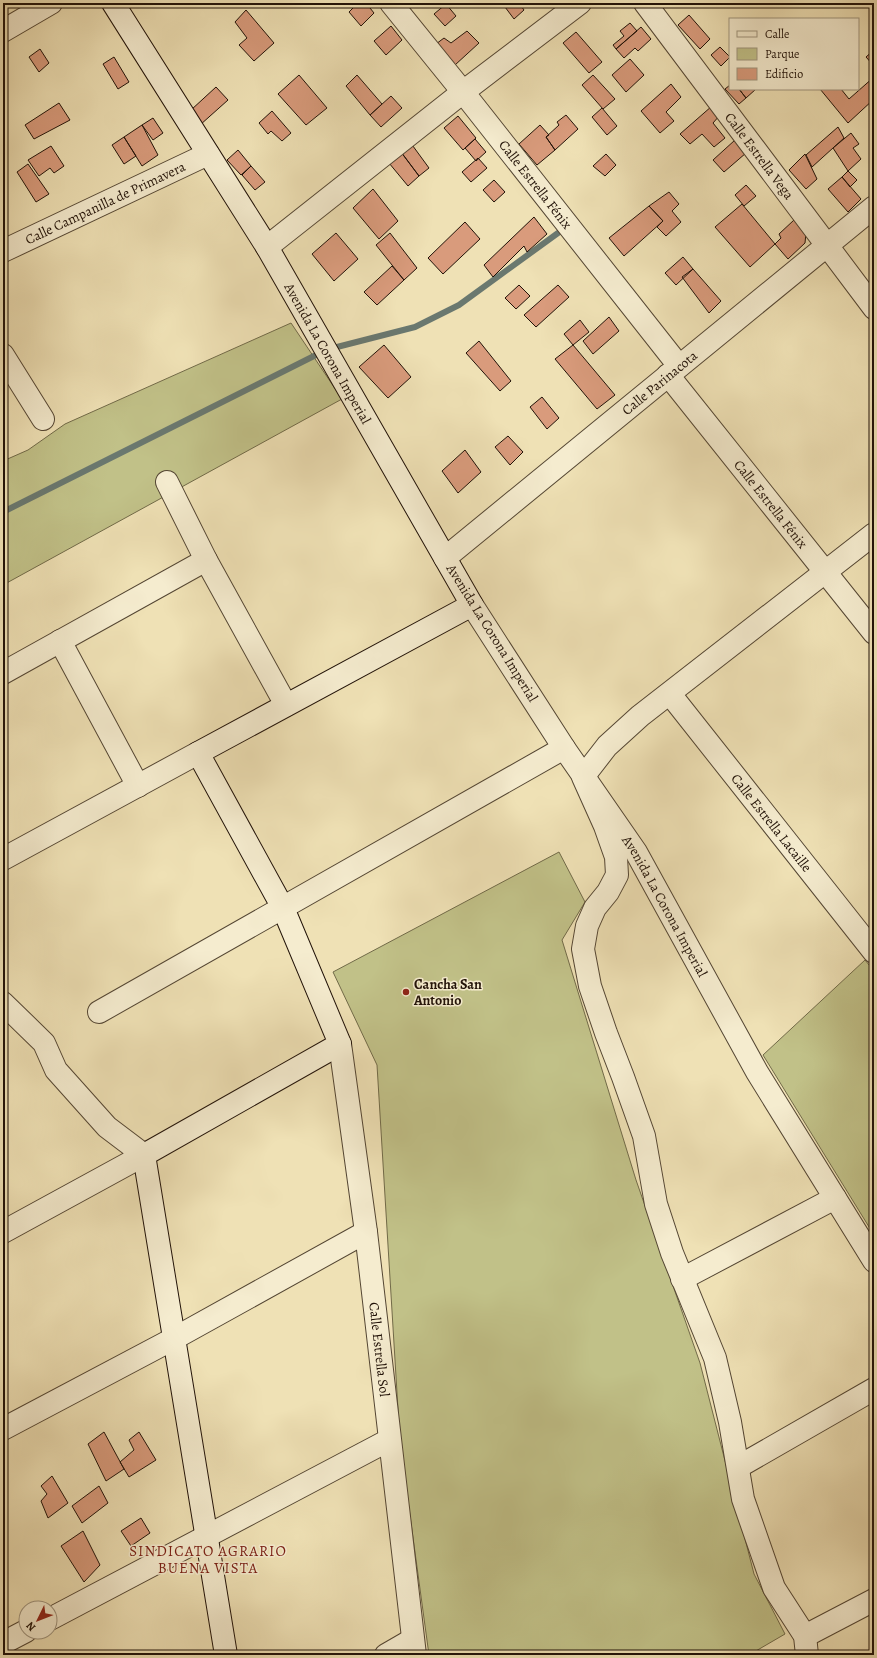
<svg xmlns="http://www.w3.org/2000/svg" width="877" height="1658" font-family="Alegreya,serif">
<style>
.green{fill:#c1c188;stroke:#716a48}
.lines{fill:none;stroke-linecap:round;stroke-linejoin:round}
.stream{stroke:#6a786f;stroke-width:6}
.building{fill:#d99b7c;stroke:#211208}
.street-casing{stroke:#544633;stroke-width:24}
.secondary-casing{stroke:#211208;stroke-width:24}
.street{stroke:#f5eccf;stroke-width:22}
.secondary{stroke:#f5eccf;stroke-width:22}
.poi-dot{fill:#8f2418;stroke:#f5eccf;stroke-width:1.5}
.labels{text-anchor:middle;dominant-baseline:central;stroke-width:3;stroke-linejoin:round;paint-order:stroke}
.street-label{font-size:14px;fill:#211208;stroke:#f5eccf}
.poi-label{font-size:14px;font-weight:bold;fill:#211208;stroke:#f5eccf;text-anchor:start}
.neighbourhood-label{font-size:15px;letter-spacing:1px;fill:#7a1f14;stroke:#f5eccf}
</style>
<rect width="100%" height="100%" fill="#efe1b5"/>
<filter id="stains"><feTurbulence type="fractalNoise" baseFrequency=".005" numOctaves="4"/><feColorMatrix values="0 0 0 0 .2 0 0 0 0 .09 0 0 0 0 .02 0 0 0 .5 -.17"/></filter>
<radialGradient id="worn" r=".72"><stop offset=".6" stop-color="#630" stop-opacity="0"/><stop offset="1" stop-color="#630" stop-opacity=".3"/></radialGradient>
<!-- green -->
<path class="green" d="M291,323L342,399L3,585V461L28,450L65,424Z
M559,852L585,902L562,940L636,1180L700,1363L754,1574L785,1634L749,1655H429L400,1442L377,1065L333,972Z
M865,960L874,971V1235L763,1055Z"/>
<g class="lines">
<!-- stream -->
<path class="stream" d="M337,347L415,327L459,305L558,233
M3,512L316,355"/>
</g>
<!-- building -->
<path class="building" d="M358,3H366L374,13L361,26L349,12Z
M502,3H519L524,10L514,19Z
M446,4L456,16L445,26L434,14Z
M246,10L274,43L254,61L239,45L247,38L235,22Z
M689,15L710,39L700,49L678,25Z
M630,23L637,31L616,49L613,45L624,36L620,31Z
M391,26L402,40L386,55L374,41Z
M641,27L651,39L638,51L635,48L624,58L616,49Z
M467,31L479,43L455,65L436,44L444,38L451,43Z
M576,32L602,62L589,73L563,43Z
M720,47L730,57L721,66L711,55Z
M40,49L49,63L39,72L29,57Z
M874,50V66L866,57Z
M114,57L129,82L118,89L103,64Z
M630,59L644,75L626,92L612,75Z
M299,75L327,108L306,125L278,94Z
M357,75L382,104L370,115L346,86Z
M593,75L615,99L603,109L582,85Z
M874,77V99L848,123L820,89H841L849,99Z
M671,84L681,97L666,112L674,121L660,133L641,111Z
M730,85V89H739L746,98L739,104L725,89Z
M216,87L228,100L200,125L191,110Z
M739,89H756L746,98Z
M391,96L402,108L381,127L370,115Z
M59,103L70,120L34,139L25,125Z
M712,106L720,115L713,123L725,138L714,147L702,134L690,144L680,134Z
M602,108L617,126L607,135L592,117Z
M272,111L291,133L282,141L271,131L268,134L259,123Z
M566,115L578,129L555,150L546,137L559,125L557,122Z
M458,116L476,138L463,150L444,128Z
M153,118L163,133L153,140L142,125Z
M142,125L158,155L142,166L124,137Z
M540,125L549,135L546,137L555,150L537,165L519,144Z
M838,127L844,138L812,167L806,155Z
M851,133L859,144L853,148L861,159L848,171L833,148Z
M124,137L136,156L124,164L112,145Z
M475,139L486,152L476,161L465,148Z
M735,140L746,153L724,172L713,160Z
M410,142L429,168L419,176L401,152Z
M51,146L64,166L54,173L50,168L39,176L28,160Z
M238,150L251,166L241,175L227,160Z
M401,152L419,176L408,186L389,163Z
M606,154L616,165L605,176L593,166Z
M805,154L817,179L806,189L789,170Z
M478,158L487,168L471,182L462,172Z
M28,164L49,194L36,202L17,172Z
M251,166L265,182L255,190L242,175Z
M848,171L857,180L850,187L842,177Z
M842,177L861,199L848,212L828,189Z
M494,180L505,192L494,202L483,190Z
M746,185L756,196L744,206L735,195Z
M373,189L398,221L379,239L353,208Z
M669,192L679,204L672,211L681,222L666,236L657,227L663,221L649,206Z
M742,204L775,244L750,267L715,227Z
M649,206L663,221L624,256L609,238Z
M534,217L547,234L527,252L524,246L493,277L484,265Z
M794,220L806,233L805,243L788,259L775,244L781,238L779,234Z
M465,222L480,239L443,274L428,258Z
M336,233L358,259L334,281L312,254Z
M390,233L417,268L404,280L376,245Z
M683,257L693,269L676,285L665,273Z
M392,266L404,280L377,305L364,292Z
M693,269L721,301L709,313L682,277Z
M519,285L530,296L516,309L505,298Z
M558,285L569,297L536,327L524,315Z
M609,317L619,331L593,354L583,341Z
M580,320L589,332L573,345L564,334Z
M479,341L511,381L500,391L466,353Z
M384,345L411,377L388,398L359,367Z
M573,345L615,395L597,409L555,359Z
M542,397L559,418L547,429L530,407Z
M508,436L523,452L510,465L495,447Z
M465,450L481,472L458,493L442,471Z
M104,1432L124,1469L106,1481L88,1444Z
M139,1432L156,1460L129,1477L120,1462L134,1450L129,1440Z
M52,1476L68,1503L48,1518L41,1501L47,1494L41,1486Z
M99,1486L108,1503L82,1523L72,1506Z
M141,1518L150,1533L131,1546L121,1531Z
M83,1531L100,1565L84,1582L61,1546Z"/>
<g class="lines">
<!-- street casing -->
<g class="street-casing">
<g id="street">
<path id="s1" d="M391,3L463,92L679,366"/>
<path id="s2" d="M645,3L874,308"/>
<path d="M3,31L51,3"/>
<path d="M267,247L463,92L580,3"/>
<path id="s3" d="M3,251L208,154"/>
<path d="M3,355L43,419"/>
<path id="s4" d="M668,375L874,633"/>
<path d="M167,482L206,560L286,705"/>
<path id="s5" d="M445,558L874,207"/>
<path id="s6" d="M472,605L564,748L636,852L757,1072L874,1261"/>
<path d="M60,641L138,786"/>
<path d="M3,673L206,560"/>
<path id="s7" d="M670,694L874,952"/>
<path d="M3,859L198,753"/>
<path d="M3,1003L44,1043L56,1070L107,1127L144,1155L3,1232"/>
<path d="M99,1012L564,748"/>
<path id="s8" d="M340,1044L366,1232L415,1655"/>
<path d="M682,1279L835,1198"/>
<path d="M3,1429L175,1338L366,1232"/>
<path d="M738,1467L874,1389"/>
<path d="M50,1619L389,1440"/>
<path d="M805,1636L874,1600"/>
<path d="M3,1643L26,1631"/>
<path d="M386,1655L412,1640"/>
<path d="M807,1655L805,1636L774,1588L743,1499L730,1422L715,1358L672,1253L656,1204L644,1136L623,1077L606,1033L590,986L583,949L587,926L595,908L608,892L617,875L616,857L605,826L583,777L607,746L640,716L874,534"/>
</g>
</g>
<!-- secondary casing -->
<g class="secondary-casing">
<g id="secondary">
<path id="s9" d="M113,3L267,247L472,605L198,753L283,908L340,1044L144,1155L226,1655"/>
</g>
</g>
<!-- street -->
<use href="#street" class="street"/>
<!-- secondary -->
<use href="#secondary" class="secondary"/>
</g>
<!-- markers -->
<circle class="poi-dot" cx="406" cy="992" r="4"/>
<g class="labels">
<!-- street labels -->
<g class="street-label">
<text stroke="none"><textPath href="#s2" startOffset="191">Calle Estrella Vega</textPath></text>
<text stroke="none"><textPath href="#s1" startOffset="232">Calle Estrella Fénix</textPath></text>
<text stroke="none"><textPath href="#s3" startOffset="113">Calle Campanilla de Primavera</textPath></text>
<text stroke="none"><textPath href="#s9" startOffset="411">Avenida La Corona Imperial</textPath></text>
<text stroke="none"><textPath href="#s5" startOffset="277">Calle Parinacota</textPath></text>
<text stroke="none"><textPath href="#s4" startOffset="165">Calle Estrella Fénix</textPath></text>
<text transform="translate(492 633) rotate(58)">Avenida La Corona Imperial</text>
<text stroke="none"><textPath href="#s7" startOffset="164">Calle Estrella Lacaille</textPath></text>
<text stroke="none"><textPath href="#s6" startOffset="358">Avenida La Corona Imperial</textPath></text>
<text stroke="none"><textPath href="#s8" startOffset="308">Calle Estrella Sol</textPath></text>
</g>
<!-- poi labels -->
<g class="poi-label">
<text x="414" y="984">Cancha San<tspan x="414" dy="16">Antonio</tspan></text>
</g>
<!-- neighbourhood labels -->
<g class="neighbourhood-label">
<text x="208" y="1551">SINDICATO AGRARIO<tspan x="208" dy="17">BUENA VISTA</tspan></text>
</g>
</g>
<!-- margin -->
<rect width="877" height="1658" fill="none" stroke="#efe1b5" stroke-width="16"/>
<rect x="4" y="4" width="869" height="1650" fill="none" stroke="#211208" stroke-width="2"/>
<rect x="8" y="8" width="861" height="1642" fill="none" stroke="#211208"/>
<!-- legend -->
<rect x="729" y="18" width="130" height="72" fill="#f5eccf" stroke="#a0957f"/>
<rect x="737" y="31" width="20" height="6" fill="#f5eccf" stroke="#a0957f"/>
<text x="765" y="38" font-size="12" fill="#211208">Calle</text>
<rect x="737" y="48" width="20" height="12" fill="#c1c188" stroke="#a0957f"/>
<text x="765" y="58" font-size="12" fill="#211208">Parque</text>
<rect x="737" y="68" width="20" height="12" fill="#d99b7c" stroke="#a0957f"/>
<text x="765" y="78" font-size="12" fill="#211208">Edificio</text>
<!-- north arrow -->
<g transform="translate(38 1620) rotate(227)"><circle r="19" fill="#f5eccf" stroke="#a0957f"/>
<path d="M0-3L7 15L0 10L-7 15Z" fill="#8f2418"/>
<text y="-6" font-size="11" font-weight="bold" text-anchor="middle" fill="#211208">N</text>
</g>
<rect width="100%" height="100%" filter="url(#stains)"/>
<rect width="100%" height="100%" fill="url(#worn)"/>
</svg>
